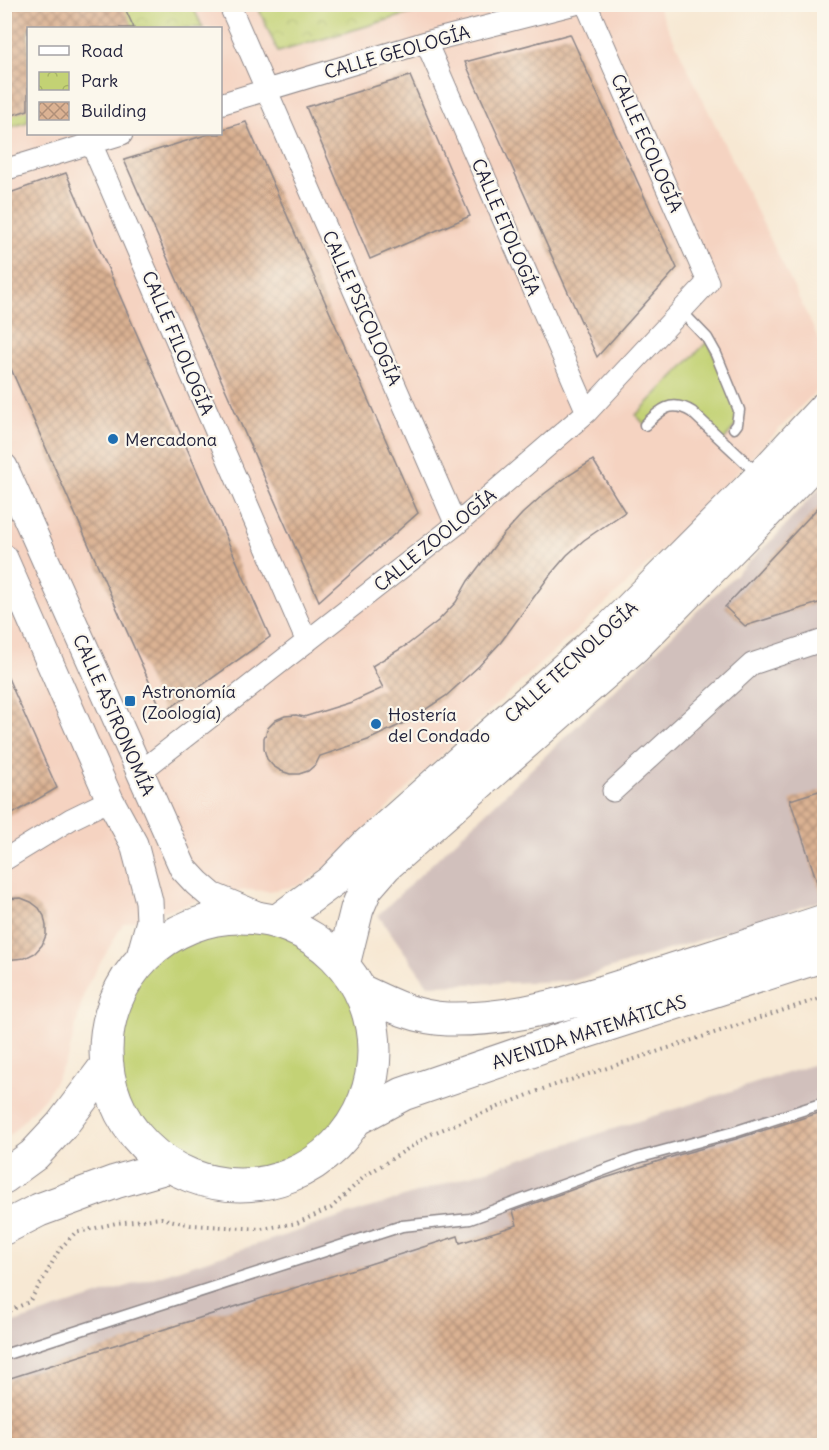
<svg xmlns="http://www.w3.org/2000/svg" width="829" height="1450" font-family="Delius,sans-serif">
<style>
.built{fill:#f5d3c1;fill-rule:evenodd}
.industrial{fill:#d1c0bc}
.green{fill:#c3d274;stroke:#727a58;stroke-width:1.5}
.park{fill:url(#park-crowns);stroke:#727a58;stroke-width:1.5}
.building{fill:url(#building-cross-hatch)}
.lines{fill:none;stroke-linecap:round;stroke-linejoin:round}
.service-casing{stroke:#8c8587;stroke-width:13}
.minor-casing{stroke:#8c8587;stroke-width:23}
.tertiary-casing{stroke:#8c8587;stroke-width:29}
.primary-casing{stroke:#8c8587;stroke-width:35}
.path{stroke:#8c8587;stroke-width:4;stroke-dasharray:1.5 4.5;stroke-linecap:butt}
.service{stroke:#fff;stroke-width:10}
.minor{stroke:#fff;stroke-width:21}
.tertiary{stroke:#fff;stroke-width:27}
.primary{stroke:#fff;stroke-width:33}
.poi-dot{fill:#1f6fb2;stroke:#fbf7ec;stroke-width:2}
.labels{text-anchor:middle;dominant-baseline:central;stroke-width:4.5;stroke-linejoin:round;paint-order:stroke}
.street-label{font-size:18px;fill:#22223b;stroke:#fbf7ec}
.poi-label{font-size:18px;fill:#22223b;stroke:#fbf7ec;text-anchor:start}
</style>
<defs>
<pattern id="park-crowns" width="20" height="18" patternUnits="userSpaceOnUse" patternTransform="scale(1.5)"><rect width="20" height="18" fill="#c3d274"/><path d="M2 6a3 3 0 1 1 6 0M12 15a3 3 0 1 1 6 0" fill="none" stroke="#a7b465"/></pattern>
<pattern id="building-cross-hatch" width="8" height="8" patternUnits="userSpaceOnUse" patternTransform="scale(1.5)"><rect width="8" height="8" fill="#dbb293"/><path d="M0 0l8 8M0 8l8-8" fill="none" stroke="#b19079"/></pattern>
</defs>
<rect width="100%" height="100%" fill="#fbf7ec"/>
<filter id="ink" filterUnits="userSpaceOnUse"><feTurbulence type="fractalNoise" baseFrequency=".0167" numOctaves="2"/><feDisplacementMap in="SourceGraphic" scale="12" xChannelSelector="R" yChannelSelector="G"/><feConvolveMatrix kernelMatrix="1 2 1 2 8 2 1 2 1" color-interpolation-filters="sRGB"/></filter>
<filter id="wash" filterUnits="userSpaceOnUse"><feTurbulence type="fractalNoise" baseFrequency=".008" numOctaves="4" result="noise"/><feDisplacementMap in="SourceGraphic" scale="24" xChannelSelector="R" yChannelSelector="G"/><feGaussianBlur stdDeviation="1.35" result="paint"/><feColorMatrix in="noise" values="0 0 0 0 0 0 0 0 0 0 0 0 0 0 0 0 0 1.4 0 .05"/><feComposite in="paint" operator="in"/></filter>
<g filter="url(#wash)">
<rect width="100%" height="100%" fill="#f7e8d3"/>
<!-- built -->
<path class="built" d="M5,5H657L824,350V383L642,570L446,751L326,868L300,885L269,891L246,890L213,896L123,924L85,989L68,1057L47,1095L11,1134L5,1139ZM28,28H220V134H28Z"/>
<!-- industrial -->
<path class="industrial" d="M824,483V900L571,981L428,985L378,915L775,537Z
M824,1061V1445H5L4,1326Z"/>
<!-- green -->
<path class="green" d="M708,341L739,410L737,424L723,441L692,412L675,406L645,425L636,415Z
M106 1051a134 134 0 1 1 268 0a134 134 0 1 1-268 0Z"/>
<!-- park -->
<path class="park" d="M5,5H192L203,28H28V122L5,129Z
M257,5H439L278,52Z"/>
<g id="blocks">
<!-- building -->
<path class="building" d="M17,4H123L134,28H28V110L4,118V12Z
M570,34L677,268L597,357L465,62Z
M410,76L470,216L370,259L306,107Z
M246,122L418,513L319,601L124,160L209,134H220V130Z
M66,173L270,637L163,713L4,353V195Z
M593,460L625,512L584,540L567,555L550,575L501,642L479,666L446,696L408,721L368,740L320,756L316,764L308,771L299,774H290L281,771L273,766L267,759L264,749V738L268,728L276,720L285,716L296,715L304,717L352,702L383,688L372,666L407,645L438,621L456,602L468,581L502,536L522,514L544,494L568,476Z
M825,500V601L745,626L725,607Z
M4,669L57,788L4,819Z
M825,789V893L821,894L790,800Z
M21,898L31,902L39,908L44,916L46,926V935L42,945L35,953L25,958L4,960V899Z
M825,1111V1446H4V1380L458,1236L460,1243L517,1225L513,1211L599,1180L678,1155L736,1139Z"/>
</g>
</g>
<g filter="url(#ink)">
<use href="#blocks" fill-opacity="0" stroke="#8c8587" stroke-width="1.5"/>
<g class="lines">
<!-- service casing -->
<g class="service-casing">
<path id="service" d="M681,311L707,338L716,354L739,410L737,424L734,428
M645,425C660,410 671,399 692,412L759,475
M4,1355L402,1226L470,1219L637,1158L734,1132L824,1103"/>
</g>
<!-- minor casing -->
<g class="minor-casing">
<path id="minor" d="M229,4L456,525
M426,42L587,412
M220,104L426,42L575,4
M91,143L307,642
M4,170L122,134
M140,772L456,525L587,412L708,282L586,4
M613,791L752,664L824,640
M4,860L71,819L110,800"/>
</g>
<!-- tertiary casing -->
<g class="tertiary-casing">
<path id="tertiary" d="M4,467L183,868L197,883L212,896L269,920
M4,558L110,800L134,844L149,901L150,921L138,964"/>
</g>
<!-- primary casing -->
<g class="primary-casing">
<path id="primary" d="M106 1051a134 134 0 1 1 268 0a134 134 0 1 1-268 0Z
M276,922L332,881L368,844L612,627L761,477L824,409
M343,965L357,909L366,888L386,865L635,646L764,515L824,452
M361,991C388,1004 416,1018 447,1019C520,1021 590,997 660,974C715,956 770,939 824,921
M358,1118L403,1094L569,1037L824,955
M4,1177L34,1155L61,1126L107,1065
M4,1228L39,1210L115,1182L170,1166"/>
</g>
<!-- path -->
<path class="path" d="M4,1313L29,1302L44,1278L59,1250L75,1233L116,1223L161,1218L191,1225L261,1229L297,1223L331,1208L365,1176L431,1134L543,1089L824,997"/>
<!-- service -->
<use href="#service" class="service"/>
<!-- minor -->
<use href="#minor" class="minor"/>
<!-- tertiary -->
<use href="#tertiary" class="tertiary"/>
<!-- primary -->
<use href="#primary" class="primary"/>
</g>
</g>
<!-- markers -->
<g class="poi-dot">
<circle cx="113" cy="439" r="6"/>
<rect x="124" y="695" width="12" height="12" rx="3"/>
<circle cx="376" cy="724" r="6"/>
</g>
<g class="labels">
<!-- street labels -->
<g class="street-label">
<text transform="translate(397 52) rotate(-16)">CALLE GEOLOGÍA</text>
<text transform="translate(647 143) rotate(66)">CALLE ECOLOGÍA</text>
<text transform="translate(506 227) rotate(67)">CALLE ETOLOGÍA</text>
<text transform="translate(362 308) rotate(66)">CALLE PSICOLOGÍA</text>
<text transform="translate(178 343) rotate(67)">CALLE FILOLOGÍA</text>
<text transform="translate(435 540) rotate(-39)">CALLE ZOOLOGÍA</text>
<text transform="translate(571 662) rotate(-42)">CALLE TECNOLOGÍA</text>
<text transform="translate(114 715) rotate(66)">CALLE ASTRONOMÍA</text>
<text transform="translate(589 1032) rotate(-18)">AVENIDA MATEMÁTICAS</text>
</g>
<!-- poi labels -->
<g class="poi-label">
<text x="125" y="439">Mercadona</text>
<text x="142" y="691">Astronomía<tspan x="142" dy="21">(Zoología)</tspan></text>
<text x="388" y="714">Hostería<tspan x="388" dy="21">del Condado</tspan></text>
</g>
</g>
<!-- margin -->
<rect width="829" height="1450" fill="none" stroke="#fbf7ec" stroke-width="24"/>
<!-- legend -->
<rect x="27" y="27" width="195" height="108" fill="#fbf7ec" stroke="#a4a2a5" stroke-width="1.5"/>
<rect x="39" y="46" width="30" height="9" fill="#ffffff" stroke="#a4a2a5" stroke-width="1.5"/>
<text x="81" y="57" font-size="18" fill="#22223b">Road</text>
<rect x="39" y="72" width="30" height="18" fill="url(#park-crowns)" stroke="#a4a2a5" stroke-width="1.5"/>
<text x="81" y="87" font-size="18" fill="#22223b">Park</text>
<rect x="39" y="102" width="30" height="18" fill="url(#building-cross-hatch)" stroke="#a4a2a5" stroke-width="1.5"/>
<text x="81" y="117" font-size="18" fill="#22223b">Building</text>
</svg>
